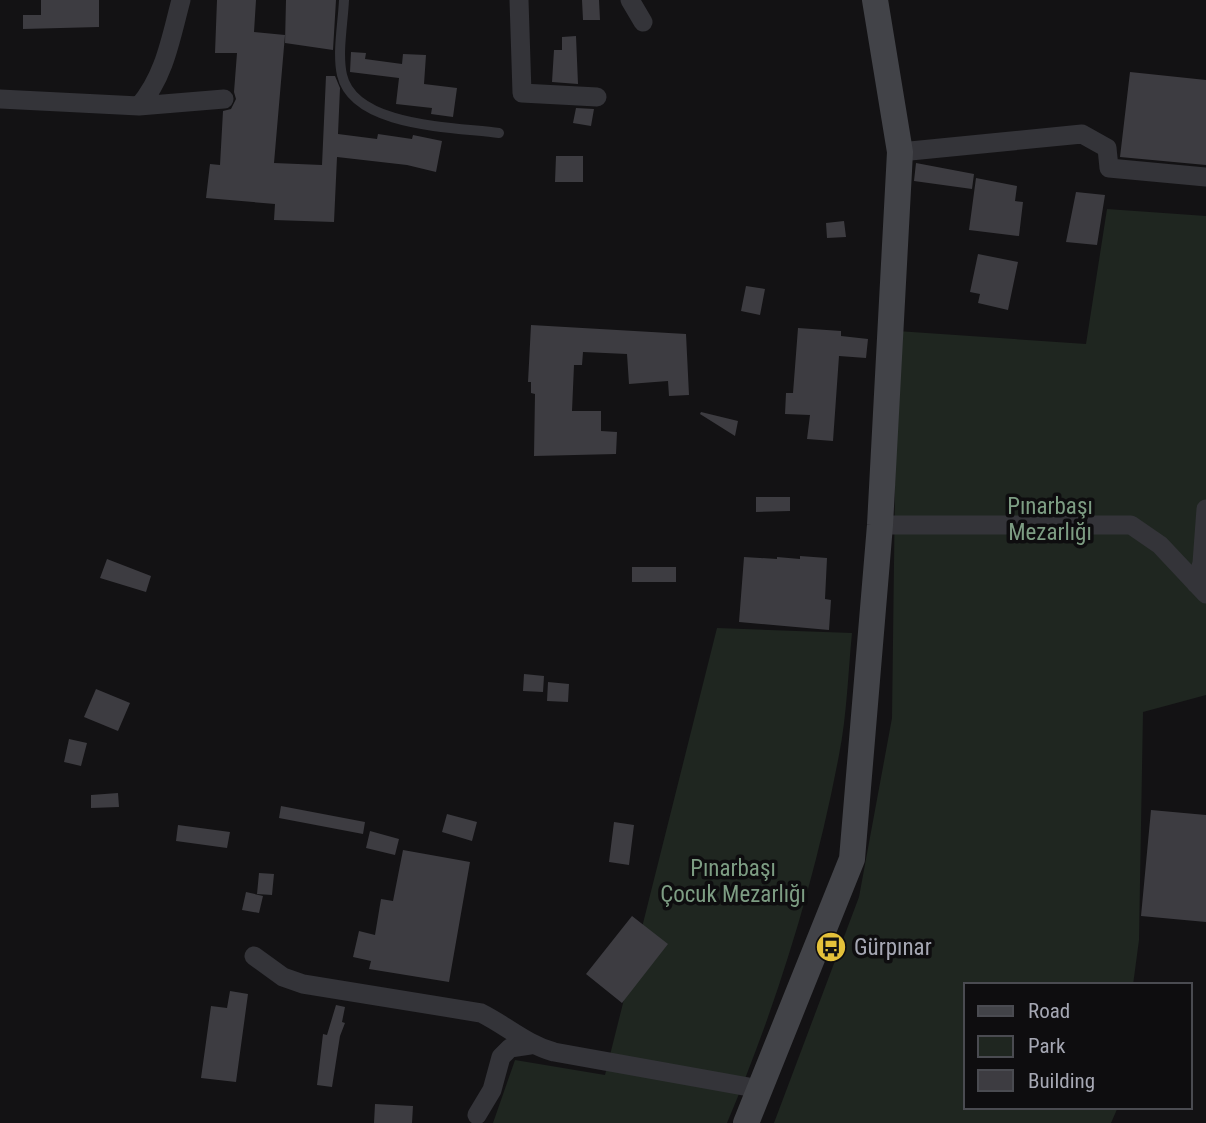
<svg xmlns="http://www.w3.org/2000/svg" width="1206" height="1123" font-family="'Roboto Condensed',sans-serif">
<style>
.green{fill:#1f2620}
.building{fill:#3d3c41}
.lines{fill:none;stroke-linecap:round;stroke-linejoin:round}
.lane{stroke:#343439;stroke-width:10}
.street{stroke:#343439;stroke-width:19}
.secondary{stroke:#424348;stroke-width:26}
.labels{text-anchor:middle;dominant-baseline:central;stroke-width:7;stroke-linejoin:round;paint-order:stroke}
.park-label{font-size:23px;fill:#7d9d83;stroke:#0e0d0f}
.poi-label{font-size:23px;fill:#a5a7b3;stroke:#0e0d0f;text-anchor:start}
</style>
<rect width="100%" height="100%" fill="#131214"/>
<!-- green -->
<path class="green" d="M1107,209L1206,216V695L1143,712L1139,940L1133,985H966V1107H1118L1111,1123H774L859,897L892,718L897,331L1086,344Z
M717,628L852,633C848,673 847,715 839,755C815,882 777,1004 727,1123H493L515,1060L605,1075Z"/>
<!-- building -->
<path class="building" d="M41,0H99V27L23,29V15H41Z
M217,0H256L254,32L285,35L274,163L322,165L326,76H335L340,88L338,134L377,139L378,134L412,139L413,135L442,141L436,172L407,165L337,157L334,222L274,220L275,204L206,198L210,164L220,165L223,111L231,109L236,99L234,92L237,53H215Z
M286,0H336L333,50L285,43Z
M582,0H599L600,20H583Z
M576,36L578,84L552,82L554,50H562V37Z
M351,52L366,53L365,59L402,64L403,54L426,55L424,84L457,88L453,117L431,114L432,108L396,104L399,78L350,72Z
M1130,72L1206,80V165L1120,157Z
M576,108L594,109L591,126L573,123Z
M556,156H583V182H555Z
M916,163L974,174L972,189L914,181Z
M976,178L1017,186L1015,201L1023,202L1019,236L969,230Z
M1076,192L1105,195L1097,245L1066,242Z
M844,221L846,237L827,238L826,223Z
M978,254L1018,262L1008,310L978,303L980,294L970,292Z
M746,286L765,289L760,315L741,311Z
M531,325L686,334L689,395L669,396L668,381L629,384L627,354L583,352L582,365H574L572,411H601V431L617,432L616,454L534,456L535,394L531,393V382H528Z
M798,328L841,331V336L868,339L866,358L839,356L833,441L807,439L810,415L785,414L786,393H793Z
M701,412L738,421L735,436L700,414Z
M756,497H790V511L756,512Z
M800,556L827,558L825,599L831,600L829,630L739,622L744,557L777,559V557L800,559Z
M107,559L151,576L146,592L100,578Z
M632,567H676V582H632Z
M524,674L544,676L543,692L523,691Z
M548,682L569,684L568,702L547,701Z
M96,689L130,703L118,731L84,717Z
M69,739L87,743L81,766L64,762Z
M118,793L119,807L91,808V795Z
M281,806L365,822L363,834L279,818Z
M1151,810L1206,815V922L1141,916Z
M447,814L477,822L472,841L442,832Z
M614,822L634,825L629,865L609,862Z
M178,825L230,832L227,848L176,841Z
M370,831L399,839L395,855L366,848Z
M403,850L470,862L449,982L369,969L371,961L353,957L359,931L375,935L381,899L393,901Z
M259,873L274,874L272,895L257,894Z
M246,892L263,896L259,913L242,910Z
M632,916L668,944L622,1003L586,974Z
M230,991L248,994L236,1082L201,1078L211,1006L227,1008Z
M336,1005L345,1007L342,1022L345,1023L340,1036L332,1087L317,1085L323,1034L327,1035Z
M375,1104L413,1106L412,1123H374Z"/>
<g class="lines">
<!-- lane -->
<path class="lane" d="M344,0C343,23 337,53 342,75C354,128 456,127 499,133"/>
<!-- street -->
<path class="street" d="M519,0L522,93L597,97
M630,0L643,22
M0,99L139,106L224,99
M139,106C165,76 171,37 181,0
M900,152L1082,134L1107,148L1109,168L1206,177
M880,525H1131L1160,545L1206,594
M1196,584L1202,563L1206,509
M254,956L283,977L303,984L481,1013C507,1026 526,1044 554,1052L760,1089
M477,1115L492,1090L501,1057L510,1048L530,1045"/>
<!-- secondary -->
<path class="secondary" d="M746,1123L852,859L880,525L900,152L875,0"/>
</g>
<!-- icons -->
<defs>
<g id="bus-disc" transform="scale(1.575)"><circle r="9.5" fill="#e4c13a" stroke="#0e0d0f"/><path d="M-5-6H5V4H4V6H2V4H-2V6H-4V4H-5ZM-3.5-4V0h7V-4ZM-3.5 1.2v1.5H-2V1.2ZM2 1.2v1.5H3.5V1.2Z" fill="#111"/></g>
</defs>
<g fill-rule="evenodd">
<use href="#bus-disc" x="831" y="947"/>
</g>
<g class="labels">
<!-- park labels -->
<g class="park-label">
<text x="1050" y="506">Pınarbaşı<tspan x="1050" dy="26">Mezarlığı</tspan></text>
<text x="733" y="868">Pınarbaşı<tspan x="733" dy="26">Çocuk Mezarlığı</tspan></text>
</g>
<!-- poi labels -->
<g class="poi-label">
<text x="854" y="947">Gürpınar</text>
</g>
</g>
<!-- legend -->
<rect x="964" y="983" width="228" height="126" fill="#0e0d0f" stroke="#4a4b51" stroke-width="2"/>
<rect x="978" y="1006" width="35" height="10" fill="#424348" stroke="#4a4b51" stroke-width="2"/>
<text x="1028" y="1018" font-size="21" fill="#a5a7b3">Road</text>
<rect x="978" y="1036" width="35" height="21" fill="#1f2620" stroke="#4a4b51" stroke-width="2"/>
<text x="1028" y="1053" font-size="21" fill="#a5a7b3">Park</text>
<rect x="978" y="1070" width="35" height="21" fill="#3d3c41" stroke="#4a4b51" stroke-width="2"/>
<text x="1028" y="1088" font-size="21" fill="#a5a7b3">Building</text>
</svg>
